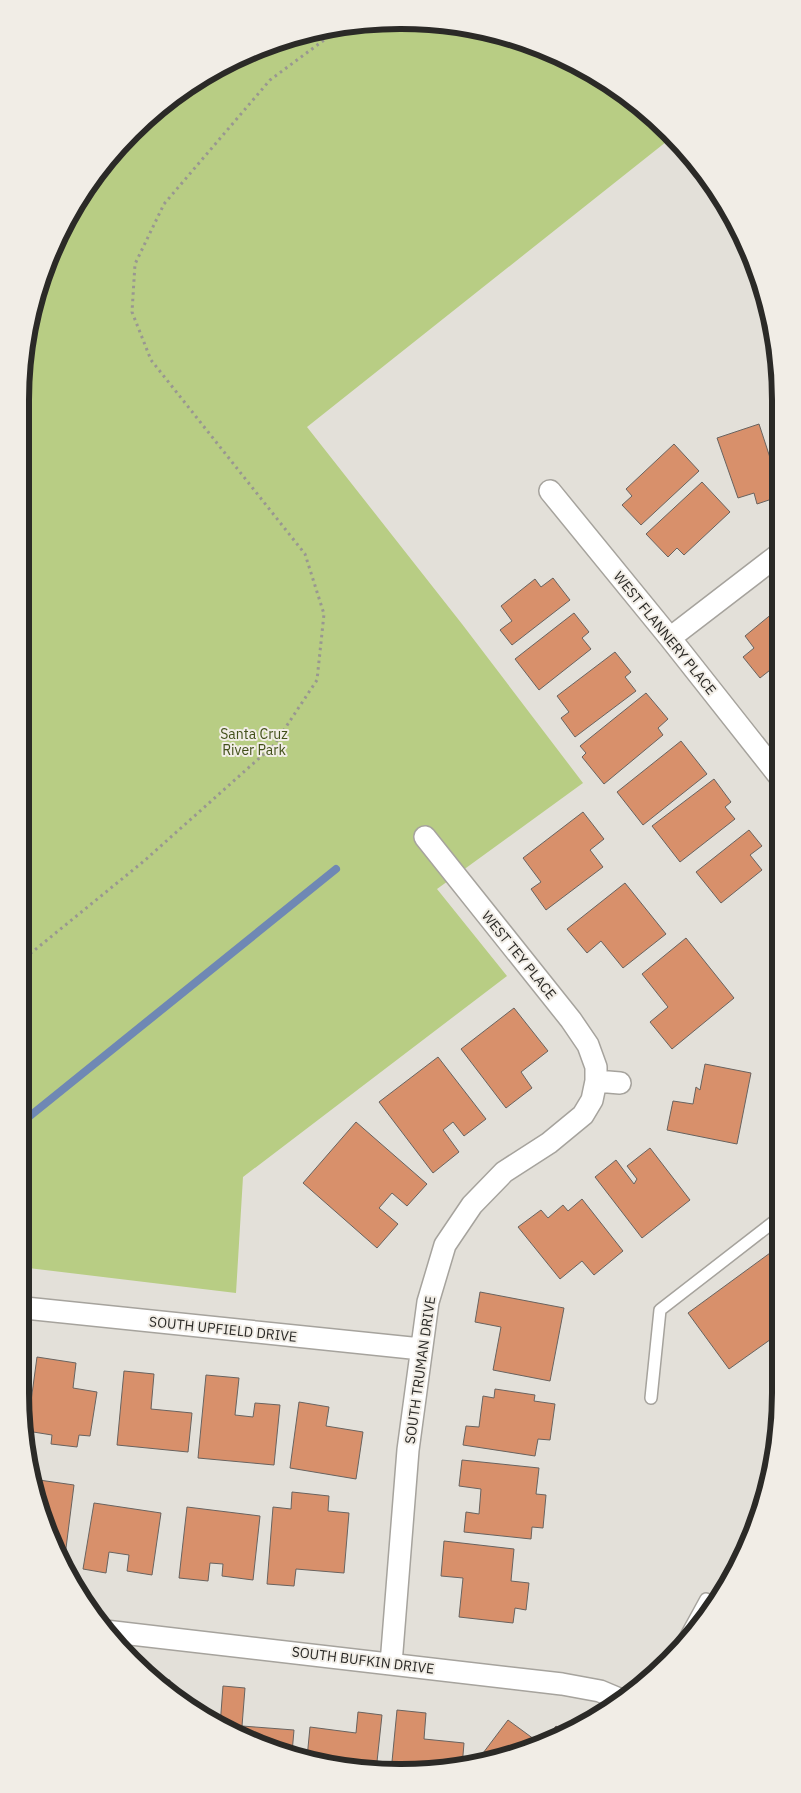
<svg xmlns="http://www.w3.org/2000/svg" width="801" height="1793" font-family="'IBM Plex Sans',sans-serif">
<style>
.green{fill:#b8cd84}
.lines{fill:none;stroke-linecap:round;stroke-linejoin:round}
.stream{stroke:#6f88b4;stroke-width:8}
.building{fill:#d8906b;stroke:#69635f}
.lane-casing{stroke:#a6a39d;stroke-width:14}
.street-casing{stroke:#a6a39d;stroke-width:24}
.path{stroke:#999791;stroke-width:3;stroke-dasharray:2.5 4;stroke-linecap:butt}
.lane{stroke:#fff;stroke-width:11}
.street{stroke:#fff;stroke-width:21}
.labels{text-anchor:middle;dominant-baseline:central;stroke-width:4;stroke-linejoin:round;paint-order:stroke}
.street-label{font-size:14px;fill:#2b2a27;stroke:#f1ede6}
.park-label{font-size:14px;fill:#42501a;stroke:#f1ede6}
.rim{fill:none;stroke:#2b2a27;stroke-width:6}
</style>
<rect width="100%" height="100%" fill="#e3e0d9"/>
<!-- green -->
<path class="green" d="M400,20L474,27L546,49L632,98L671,138L307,427L462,624L583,783L437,889L507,976L243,1177L236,1293L20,1267V400L27,327L49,255L84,189L131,132L189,84L255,49L326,27Z"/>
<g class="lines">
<!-- stream -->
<path class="stream" d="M20,1124L336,869"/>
</g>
<!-- building -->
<path class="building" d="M759,424L778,482V497L757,504L754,493L738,498L717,438Z
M674,444L699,471L641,525L622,505L632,496L626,489Z
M702,482L730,512L684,555L677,548L668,557L646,534Z
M553,578L570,600L512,645L500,630L512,621L501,606L535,579L541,587Z
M779,608V663L760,678L743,657L754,648L745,636Z
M574,613L589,632L582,638L591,649L539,690L515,659Z
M615,652L631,672L625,677L636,691L575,737L561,718L569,712L557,696Z
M646,693L668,719L658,728L663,735L604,784L582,757L586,753L580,746Z
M681,741L707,774L643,825L617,792Z
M714,779L731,802L725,807L735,819L680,862L652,826Z
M583,812L604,839L590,850L603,867L546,910L531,889L541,882L523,858Z
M749,830L762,846L750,855L762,870L721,903L696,872Z
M625,883L666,934L623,968L601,941L587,953L567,929Z
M686,938L734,998L672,1049L650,1022L668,1007L642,974Z
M514,1008L548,1051L521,1072L532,1088L506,1108L461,1049Z
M438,1057L486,1119L464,1136L453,1122L443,1130L459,1152L433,1173L379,1102Z
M705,1064L751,1073L737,1144L667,1130L673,1101L693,1104L696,1087L700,1090Z
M356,1122L427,1184L407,1206L392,1193L379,1208L398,1224L377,1248L303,1183Z
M650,1148L690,1200L642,1238L595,1177L616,1160L634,1184L637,1179L627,1166Z
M582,1199L623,1251L594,1275L582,1261L560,1279L518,1227L541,1210L548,1218L563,1205L568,1211Z
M781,1245V1332L729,1369L688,1313Z
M480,1292L564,1308L550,1381L493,1370L501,1327L475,1322Z
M37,1357L76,1363L73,1388L97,1392L90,1436L79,1435L77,1447L51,1444L52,1435L27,1431Z
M124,1371L154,1374L151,1409L192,1413L188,1452L117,1445Z
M206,1375L239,1378L235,1415L253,1417L255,1403L280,1405L274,1465L198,1458Z
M495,1389L535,1395L534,1401L555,1404L550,1440L538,1439L535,1456L463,1445L466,1426L479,1427L483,1396L494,1398Z
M299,1402L329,1407L326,1426L363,1432L356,1479L290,1468Z
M462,1460L539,1468L536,1494L546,1495L543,1528L532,1527L531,1539L464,1532L466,1512L479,1514L481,1489L459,1486Z
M39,1480L74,1485L65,1556H59L40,1515L36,1492Z
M292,1492L329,1496L328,1511L349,1513L344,1573L296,1569L294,1586L267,1584L273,1507L291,1509Z
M94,1503L161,1513L152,1575L127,1571L129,1555L109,1552L106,1573L83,1569Z
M187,1507L260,1516L253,1580L222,1576L223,1564L210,1563L208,1581L179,1578Z
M444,1541L514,1549L511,1581L529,1583L526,1610L515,1608L513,1623L459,1617L463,1578L441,1576Z
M158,1679L170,1680L169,1688Z
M223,1686L245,1688L242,1726L294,1730L292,1753L220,1726Z
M397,1710L426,1713L424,1739L464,1743L462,1767L400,1773L391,1772Z
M358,1712L382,1715L376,1771L327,1766L307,1758L310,1727L356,1733Z
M508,1720L538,1742L475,1766L474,1765Z
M556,1726L564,1732L546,1739Z"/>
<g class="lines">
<!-- lane casing -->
<g class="lane-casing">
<path id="lane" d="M651,1398L660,1310L780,1217
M677,1652L706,1599"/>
</g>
<!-- street casing -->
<g class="street-casing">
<path id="street" d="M550,491L670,638L779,776
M670,638L778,555
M596,1081L620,1083
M25,1308L421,1349
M105,1631L562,1684L600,1691L619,1699
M391,1664L408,1450L428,1302L445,1245L472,1205L504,1172L549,1143L583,1115L592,1100L596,1081V1067L588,1045L571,1020L425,837"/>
</g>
<!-- path -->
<path class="path" d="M20,962L144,861L274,745L317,680L324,614L305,554L151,360L132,312L135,264L164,204L270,80L343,26"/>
<!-- lane -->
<use href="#lane" class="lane"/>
<!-- street -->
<use href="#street" class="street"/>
</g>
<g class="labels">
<!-- street labels -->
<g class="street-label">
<text transform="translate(665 633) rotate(51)">WEST FLANNERY PLACE</text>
<text transform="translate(519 955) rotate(51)">WEST TEY PLACE</text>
<text transform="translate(223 1329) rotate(6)">SOUTH UPFIELD DRIVE</text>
<text transform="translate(420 1370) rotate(-82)">SOUTH TRUMAN DRIVE</text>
<text transform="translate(363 1660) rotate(7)">SOUTH BUFKIN DRIVE</text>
</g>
<!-- park labels -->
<g class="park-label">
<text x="254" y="734">Santa Cruz<tspan x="254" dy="16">River Park</tspan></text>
</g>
</g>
<!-- crop -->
<path d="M0 0H801V1793H0ZM400 29H401A371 371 0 0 1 772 400V1393A371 371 0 0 1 401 1764H400A371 371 0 0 1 29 1393V400A371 371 0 0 1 400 29Z" fill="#f1ede6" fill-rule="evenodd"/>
<path class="rim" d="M400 29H401A371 371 0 0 1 772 400V1393A371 371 0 0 1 401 1764H400A371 371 0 0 1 29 1393V400A371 371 0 0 1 400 29Z"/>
</svg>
